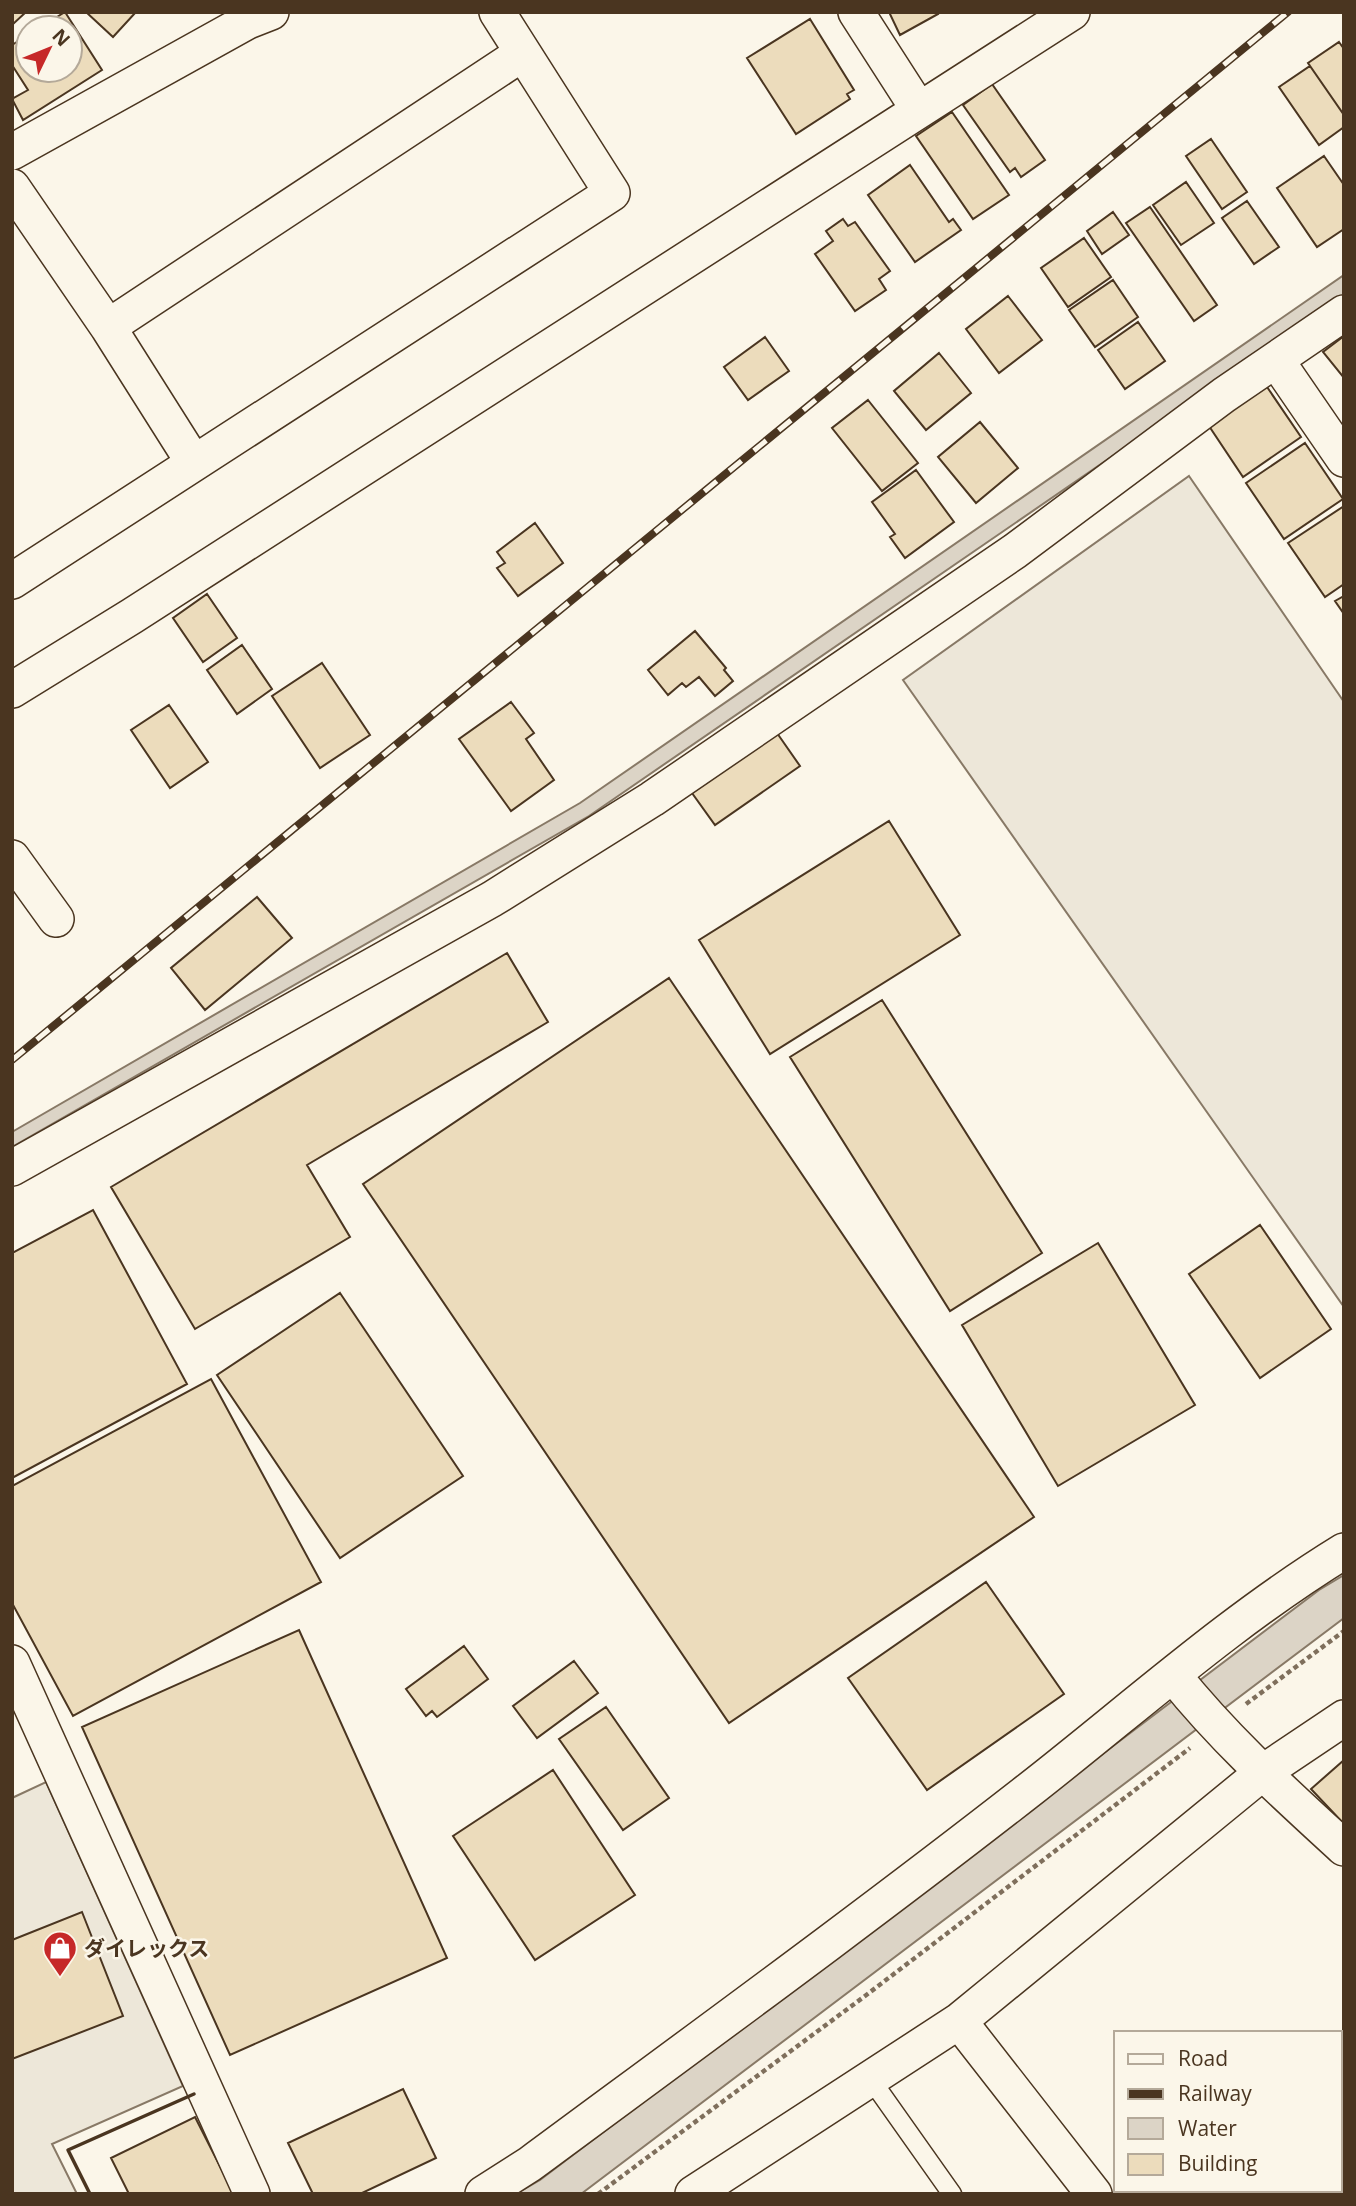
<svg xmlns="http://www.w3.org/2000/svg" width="1356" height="2206" font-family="'Open Sans','Noto Sans JP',sans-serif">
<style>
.parking{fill:#ede7d9;stroke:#887966;stroke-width:2}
.water{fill:#dcd4c6;stroke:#887966;stroke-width:2}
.building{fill:#ecdcbc;stroke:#4a3520;stroke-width:2}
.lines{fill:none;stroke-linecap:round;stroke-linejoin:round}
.lane-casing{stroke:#4a3520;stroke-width:21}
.street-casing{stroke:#4a3520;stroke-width:38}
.path{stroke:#7f6f5c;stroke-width:4.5;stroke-dasharray:5 3.5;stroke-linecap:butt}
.lane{stroke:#fbf6e9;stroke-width:18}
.street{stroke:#fbf6e9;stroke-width:35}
.rail-casing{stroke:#4a3520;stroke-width:8}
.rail{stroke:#fbf6e9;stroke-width:5;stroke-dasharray:16;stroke-linecap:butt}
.wall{stroke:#4a3520;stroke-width:3.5}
.labels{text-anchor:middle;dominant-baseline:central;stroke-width:5;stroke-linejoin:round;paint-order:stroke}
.poi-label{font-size:21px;font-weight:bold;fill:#4a3520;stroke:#fbf6e9;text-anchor:start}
</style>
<rect width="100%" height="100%" fill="#fbf6e9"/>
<!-- parking -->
<path class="parking" d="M1189,476L1344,702V1307L903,680Z
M46,1782L183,2086L52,2144L77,2194H12V1798Z"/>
<!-- water -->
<path class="water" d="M1344,275V297L589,816L12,1147V1132L580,803Z
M1344,1575V1618L581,2194H516L540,2180L1319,1590Z"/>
<!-- building -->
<path class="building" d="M12,12H26L12,25Z
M65,12L102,70L23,120L12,99L28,90L12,65V45L28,35V70H70V28H39Z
M86,12H136L113,37Z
M889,12H937L938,14L900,35Z
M810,19L854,90L847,94L850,99L796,134L747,58Z
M1339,42L1344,49V115L1308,63Z
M1310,66L1344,115V127L1319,145L1279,87Z
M992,84L1045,160L1021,177L1015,168L1010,172L963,105Z
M952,112L1009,195L973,219L916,136Z
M1211,139L1247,192L1222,209L1186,156Z
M1324,156L1344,185V229L1317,247L1277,188Z
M910,165L949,222L953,219L961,230L915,262L868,195Z
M1186,182L1214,223L1181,245L1153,205Z
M1247,201L1279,247L1254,264L1222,218Z
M1150,207L1217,305L1194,321L1126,223Z
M1113,212L1129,235L1102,254L1087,231Z
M843,219L848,226L855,222L890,271L879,279L886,290L855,311L815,254L833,241L826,231Z
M1084,238L1111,277L1068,307L1041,268Z
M1113,280L1138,317L1095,347L1069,310Z
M1008,296L1042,340L999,373L966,329Z
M1138,322L1165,361L1125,389L1098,350Z
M1344,336V378L1323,352Z
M765,337L789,371L748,400L724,367Z
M939,353L971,393L926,430L894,391Z
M1265,384L1301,437L1243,477L1207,423Z
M868,400L918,463L882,491L832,428Z
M980,422L1018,468L976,503L938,457Z
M1305,443L1343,499L1284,539L1246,483Z
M916,470L954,522L905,558L890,537L895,534L872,502Z
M1344,506V584L1325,597L1288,543Z
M535,523L563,563L518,596L497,568L505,563L497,552Z
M207,594L237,638L203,662L173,618Z
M1344,596V614L1335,601Z
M695,631L726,668L724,670L733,681L715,696L699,677L686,687L682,683L668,695L648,670Z
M242,645L272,689L237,714L207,670Z
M322,663L370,735L320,768L272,696Z
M511,702L534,733L526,739L554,780L511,811L459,739Z
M169,705L208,762L170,788L131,730Z
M777,733L800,766L715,825L692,793Z
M889,821L960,935L770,1054L699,940Z
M257,897L292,938L205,1010L171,968Z
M507,953L548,1022L307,1165L350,1237L195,1329L111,1187Z
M669,978L1034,1517L729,1723L363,1184Z
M882,1000L1042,1253L950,1311L790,1057Z
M93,1210L187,1384L12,1478V1253Z
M1260,1225L1331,1329L1260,1378L1189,1274Z
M1098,1243L1195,1405L1058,1486L962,1325Z
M340,1293L463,1476L340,1558L217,1375Z
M211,1379L321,1582L73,1716L12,1603V1486Z
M986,1582L1064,1694L927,1790L848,1678Z
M299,1630L447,1958L230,2055L82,1727Z
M464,1646L488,1679L437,1717L432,1711L426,1716L406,1689Z
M574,1661L598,1693L537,1738L513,1706Z
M606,1707L669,1798L623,1830L559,1739Z
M1344,1760V1824L1311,1789Z
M553,1770L635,1895L535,1960L453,1836Z
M82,1912L123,2016L12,2059V1940Z
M403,2089L436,2158L360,2194H313L288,2143Z
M195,2117L234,2194H129L111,2158Z
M1154,2190H1220L1216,2194H1157Z
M1247,2190H1266L1269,2194H1243Z"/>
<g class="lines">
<!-- lane casing -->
<g class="lane-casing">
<path id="lane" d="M870,2078L952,2194"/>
</g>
<!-- street casing -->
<g class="street-casing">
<path id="street" d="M856,12L919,110
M12,152L248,21L271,12
M12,187L108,327L194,463
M108,327L523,53
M1276,360L1344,459
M12,581L612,193L497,12
M12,690L132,616L1072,12
M12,858L56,919
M12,1168L492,899L652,799L1015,551L1224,395L1344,313
M12,1663L252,2194
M1173,1675C1224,1739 1284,1793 1344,1848
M959,2021L1094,2194
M483,2194L530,2164C699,2039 868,1916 1033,1787C1135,1707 1233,1619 1344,1551
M693,2194L959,2021L1262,1773L1344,1718"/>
</g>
<!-- path -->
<path class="path" d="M1246,1704L1344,1631
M598,2194L865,1996L1190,1748"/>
<!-- lane -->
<use href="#lane" class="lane"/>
<!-- street -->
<use href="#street" class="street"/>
<!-- rail casing -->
<g class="rail-casing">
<path id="rail" d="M12,1060L1288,12"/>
</g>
<!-- rail -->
<use href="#rail" class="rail"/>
<!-- wall -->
<path class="wall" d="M90,2194L68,2150L194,2094"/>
</g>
<!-- icons -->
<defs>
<g id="shop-pin" transform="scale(1.75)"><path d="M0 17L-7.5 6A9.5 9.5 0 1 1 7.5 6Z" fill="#c62828" stroke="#fbf6e9"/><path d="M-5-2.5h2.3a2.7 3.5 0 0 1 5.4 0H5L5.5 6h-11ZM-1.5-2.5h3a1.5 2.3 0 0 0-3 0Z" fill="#fff"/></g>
</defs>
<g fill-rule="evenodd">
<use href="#shop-pin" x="60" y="1948"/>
</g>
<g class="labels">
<!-- poi labels -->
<g class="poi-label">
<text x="84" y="1948">ダイレックス</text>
</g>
</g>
<!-- border -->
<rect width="1356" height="2206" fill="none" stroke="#4a3520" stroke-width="28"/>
<!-- legend -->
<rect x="1114" y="2031" width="228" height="161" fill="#fbf6e9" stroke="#b4a999" stroke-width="2"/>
<rect x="1128" y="2054" width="35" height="10" fill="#fbf6e9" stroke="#b4a999" stroke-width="2"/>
<text x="1178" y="2066" font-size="21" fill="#4a3520">Road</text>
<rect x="1128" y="2089" width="35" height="10" fill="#4a3520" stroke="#b4a999" stroke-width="2"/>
<text x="1178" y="2101" font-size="21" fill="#4a3520">Railway</text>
<rect x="1128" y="2118" width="35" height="21" fill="#dcd4c6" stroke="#b4a999" stroke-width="2"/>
<text x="1178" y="2136" font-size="21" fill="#4a3520">Water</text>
<rect x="1128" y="2154" width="35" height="21" fill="#ecdcbc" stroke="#b4a999" stroke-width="2"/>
<text x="1178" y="2171" font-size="21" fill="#4a3520">Building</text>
<!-- north arrow -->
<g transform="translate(49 49) rotate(47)"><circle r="33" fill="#fbf6e9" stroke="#b4a999" stroke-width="2"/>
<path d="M0-5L12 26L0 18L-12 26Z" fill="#c62828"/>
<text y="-10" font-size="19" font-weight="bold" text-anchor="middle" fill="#4a3520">N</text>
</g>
</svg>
